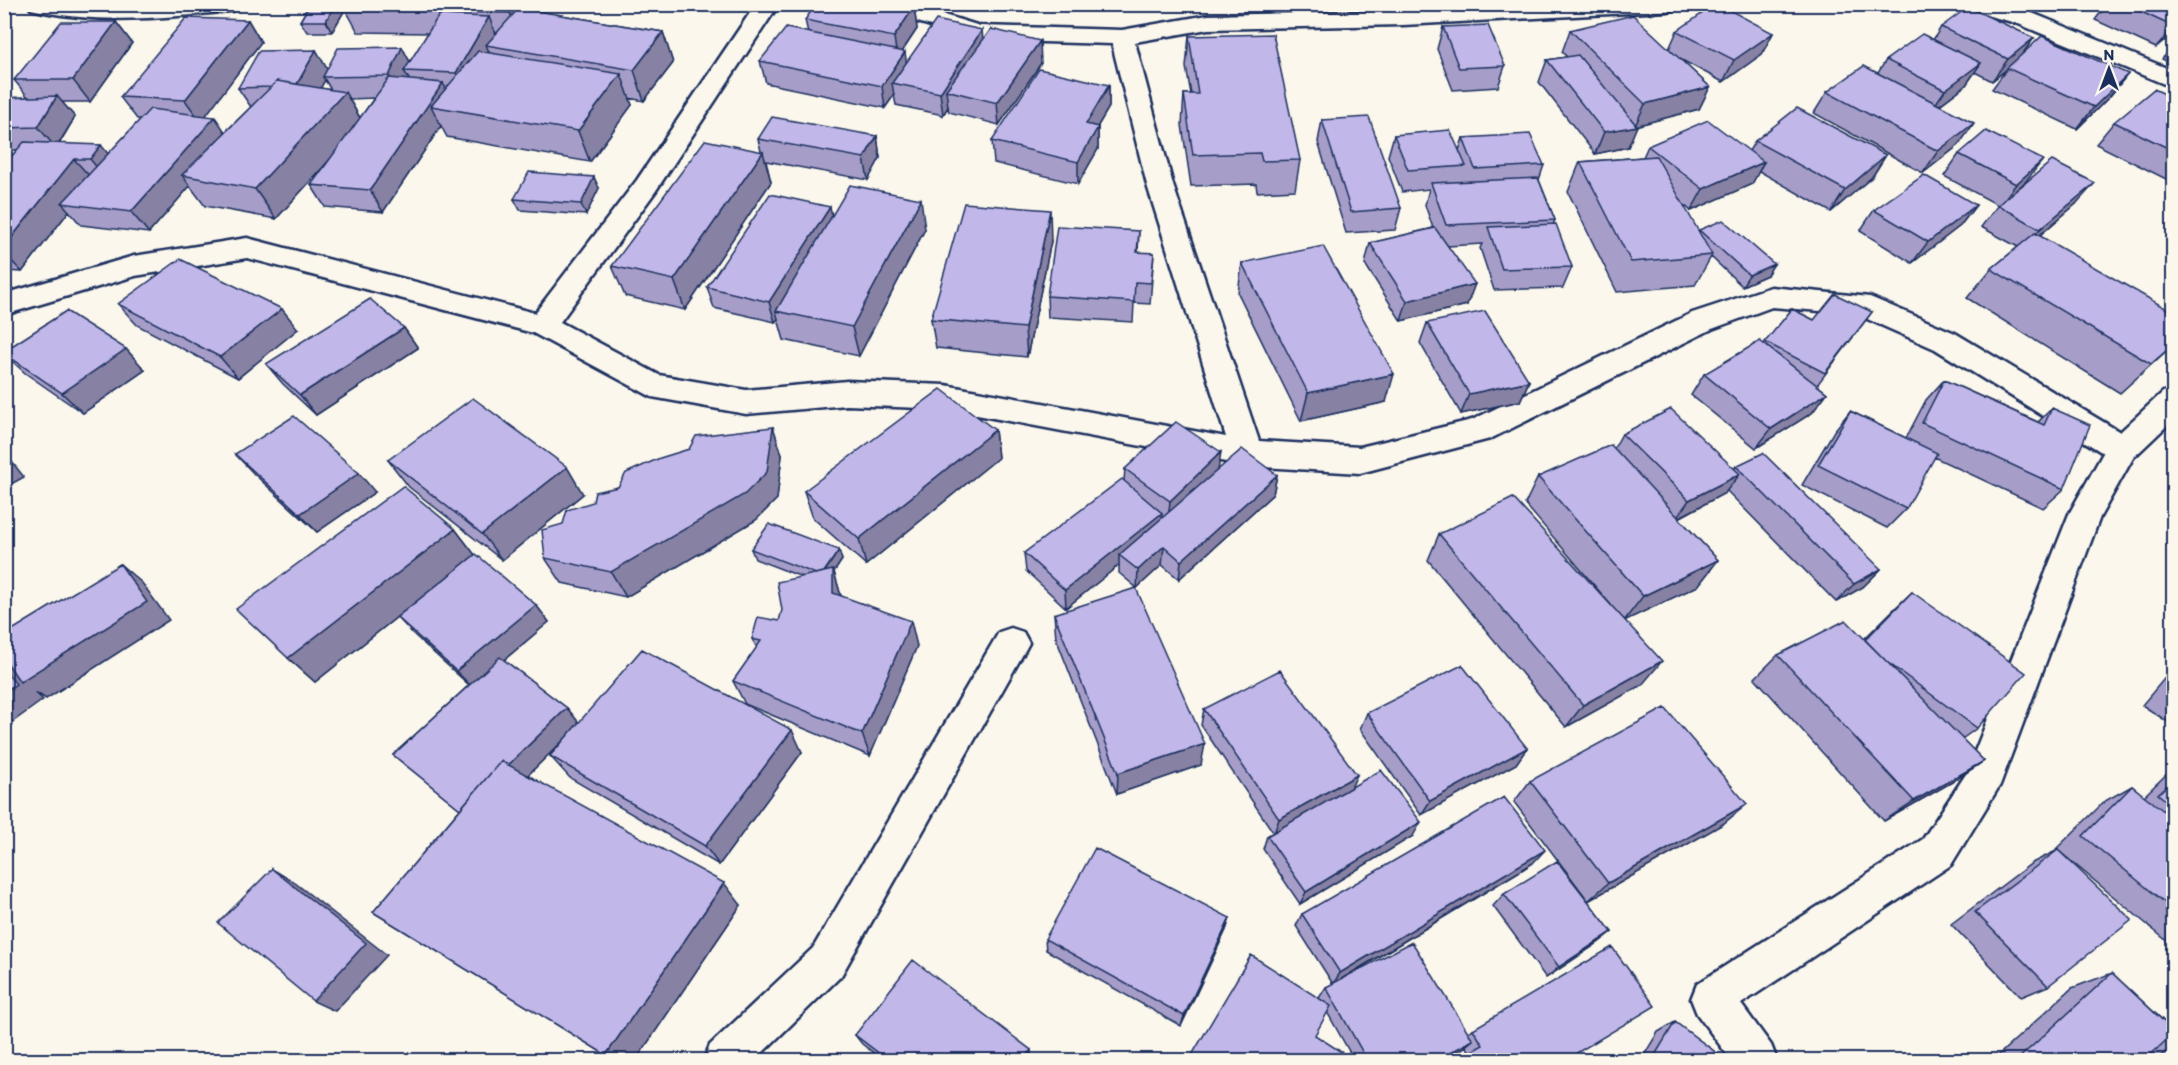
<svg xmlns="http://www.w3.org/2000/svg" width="2178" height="1065" font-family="Itim,sans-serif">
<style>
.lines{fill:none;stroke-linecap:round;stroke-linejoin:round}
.minor-casing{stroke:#1b2f5e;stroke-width:5}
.minor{fill:#fbf7ec;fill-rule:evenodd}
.wall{fill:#a69ec8;stroke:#1b2f5e;stroke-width:1.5;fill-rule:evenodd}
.shaded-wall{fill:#8781a3;stroke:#1b2f5e;stroke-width:1.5}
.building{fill:#c1b8e9;stroke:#1b2f5e;stroke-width:1.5}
</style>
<rect width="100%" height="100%" fill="#fbf7ec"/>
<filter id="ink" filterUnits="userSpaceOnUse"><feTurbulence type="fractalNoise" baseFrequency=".0167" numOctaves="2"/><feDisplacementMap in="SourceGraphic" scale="12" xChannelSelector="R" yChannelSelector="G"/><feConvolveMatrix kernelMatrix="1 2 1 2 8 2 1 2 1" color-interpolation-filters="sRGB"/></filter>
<g filter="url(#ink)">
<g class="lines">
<!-- minor casing -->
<g class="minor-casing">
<path id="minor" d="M28,4H241L238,9L230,11C166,18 94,25 31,9Z
M756,4H779L655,192L560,322L659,375L746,390L847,381L945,385L1226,437L1147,185L1112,44L978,40L874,9L871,4H908L980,26L1122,30L1208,15L1403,11L1525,4H1678L1675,9L1667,11L1403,25L1208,29L1135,42L1173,185L1259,441L1360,447L1472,420L1692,313L1771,287L1870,297L1955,333L2120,432L2163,392L2174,388V419L2133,458L2100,517L2000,785L1951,865L1741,1004L1771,1045L1777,1060H1731L1697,1014L1691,999L1697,984L1923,839L1966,774L2069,514L2103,453L1935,349L1856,314L1772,307L1712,329L1490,439L1360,473L1247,466L945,409L847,405L746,414L652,397L533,333L247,258L135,276L4,315V294L134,256L247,238L535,313L637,180Z
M1960,4H2000L2032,13L2174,71V88L2016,23L1963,9Z
M1011,628L1023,632L1029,643L1023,654L841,976L755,1060H704L710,1045L813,948L999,632Z"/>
</g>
<!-- minor -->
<use href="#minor" class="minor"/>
</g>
<!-- wall -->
<path class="wall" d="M310,4H345L346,8L332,32H307L300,21Z
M534,4L531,10L663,32L673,63L644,101L629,98L632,105L590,162L447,137L441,126L383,212L325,207L311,185L327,163L276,219L205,206L190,186L149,233L81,225L69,211L22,272L4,271V165L17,150H4V98L28,97L14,80L116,22L132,43L90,102H62L75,117L59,144L108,154L141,119H137L120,97L248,20L261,42L205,116L225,132L251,107L238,88L316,50L327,70L402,47L410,62L428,33L358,32L346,10ZM325,80L331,90L320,88ZM374,98L360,118L349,99Z
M666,4H716L712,11Z
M2107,4H2174V33L2156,48L2095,20Z
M914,7L917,29L902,52L906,63L983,41L1041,63L999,125L949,112L948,107L943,115L896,105L894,95L885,108L766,83L760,61L808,33L805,20Z
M1443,27L1505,66L1498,87L1453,90L1437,49Z
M1941,27L2034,38L2022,54L2128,74L2110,96L2077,129L1992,89L2006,70L1992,81L1975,72L1966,85L1940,105L1959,145L1923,173L1814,113L1827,92L1878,73L1886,60L1933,40Z
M1570,30L1669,49L1677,31L1773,33L1762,54L1723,82L1680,59L1710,87L1699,109L1637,125L1628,147L1595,154L1539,82L1547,60L1567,57L1562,52Z
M1189,36L1300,160L1295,190L1257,192L1256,184L1191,186L1182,125L1184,94H1191L1186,67Z
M2174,45V65L2162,59Z
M1109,85V107L1097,127H1098V149L1078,184L994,163L992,141Z
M2174,98V183L2096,144L2114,122Z
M1322,120L1401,208L1395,230L1346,233L1318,142Z
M1394,135L1459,150L1463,138L1544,165L1539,180L1555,220L1553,225L1572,267L1563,288L1494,290L1480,248L1482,244L1448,246L1467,305L1401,321L1365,264L1370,243L1433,228L1425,205L1429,189L1402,192L1388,156Z
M877,136L880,158L868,180L766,161L771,182L685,310L625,296L612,266L761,151L758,139Z
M1755,141L1886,155L1872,177L1831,212L1759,171L1752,184L1691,211L1682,203L1698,231L1699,230L1767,275L1742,286L1711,257L1695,285L1617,292L1568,192L1580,162L1643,157L1648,146L1749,151Z
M1959,154L2026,181L2013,193L2076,204L2039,236L2174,344L2120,393L1967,298L1991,269L2018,247L1981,227L1998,205L1944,176Z
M599,188L586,215L520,210L514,199Z
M1976,205L1960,226L1912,263L1860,231L1874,210Z
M832,215L925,229L859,356L784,340L778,319L775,322L714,308L707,287Z
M1139,231L1138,253H1154L1150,304L1134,303L1133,322L1048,317L1047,296Z
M1051,241L1027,357L936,348L931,319Z
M1242,263L1386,402L1301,421L1238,293Z
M118,304L298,329L238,378L137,325Z
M1792,309L1814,320L1872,312L1817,385L1827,393L1812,413L1756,448L1691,395L1704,374L1764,344Z
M1427,323L1529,381L1520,401L1461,414L1420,343Z
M404,328L418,348L316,415L283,384L266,364Z
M126,349L145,370L83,413L25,373L4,354Z
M1944,380L2038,422L2052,408L2064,489L2043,508L1934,457L1906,509L1887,528L1802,485L1834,431L1850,411L1906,438L1926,400Z
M773,427L782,455L777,499L756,520L626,597L562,583L545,558L563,524L593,502L618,487Z
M995,430L998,458L866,565L813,518L804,491Z
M1622,434L1734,469L1736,466L1881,569L1863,587L1836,602L1727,491L1725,493L1679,518L1718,560L1698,586L1625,620L1642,685L1566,727L1428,560L1439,534L1611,605L1525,504L1538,477L1614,448Z
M235,454L375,492L317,532L254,474Z
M388,460L583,494L502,560L409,487Z
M1125,469L1219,470L1277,475L1273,494L1179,579L1162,565L1137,588L1119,573V565L1066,608L1026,571L1024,553L1124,480Z
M455,529L475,555L536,605L549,622L504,660L567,708L579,723L802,752L719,865L570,778L550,756L570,733L528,775L741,905L636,1060H614L373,912L460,809L393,755L469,685L413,634L397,617L315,682L288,658Z
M751,549L842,560L834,572L841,596L917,646L870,756L745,704L733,681L757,648L752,639L779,621L802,577L755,559Z
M1912,592L1977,728L1962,739L1984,761L1952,782L1884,821L1755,678L1778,655L1864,639L1893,610Z
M1054,614L1201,765L1117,794L1056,638Z
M2174,667V726L2142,705Z
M1204,709L1352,787L1413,836L1300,904L1263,849L1267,836L1273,832L1201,725Z
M1367,713L1527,748L1516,764L1421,815L1360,729Z
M2174,767V947L2060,852L2048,986L2021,997L1951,924L2032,863L2058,850L2056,849L2105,801L2132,786L2144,796Z
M1530,781L1747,804L1723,824L1588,901L1612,932L1598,943L1546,978L1493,906L1504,894L1587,899L1514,802Z
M1533,863L1337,982L1468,1032L1473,1029L1655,1006L1470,1052L1466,1046L1462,1049L1442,1060H1354L1327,1012L1189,1060L1319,998L1326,987L1333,984L1296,926L1302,914Z
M1230,918L1226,930L1181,1026L1046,950L1045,939Z
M2112,973L2169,1026L2174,1022V1060H1993L2072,988Z
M1675,1022L1726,1060H1641L1658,1032Z
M855,1035L1032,1058L1031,1060H883L862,1044Z"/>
<!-- shaded-wall -->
<path class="shaded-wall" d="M335,4H345L346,8L332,32L326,21Z
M514,4H534L519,34L510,13Z
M710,4H716L712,11Z
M914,7L917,29L897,59L894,37Z
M489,17L498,39L486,45L490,54L467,95L456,73Z
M248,20L261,42L201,122L185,100Z
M116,22L132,43L90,102L73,80Z
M2174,27V33L2156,48Z
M982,30L984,51L946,90L948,107L943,115L940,93Z
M663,32L673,63L644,101L634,70Z
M1773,33L1762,54L1723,82L1734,60Z
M2034,38L2018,60L1992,81L2008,59Z
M1040,41L1041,63L999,125L997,103Z
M402,47L413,68L404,71L409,79L401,98L389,76Z
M316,50L329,72L323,77L325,80L309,109L296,87Z
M905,52L908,74L892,83L894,95L885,108L882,86Z
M1981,63L1966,85L1930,112L1945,90Z
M621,74L632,105L590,162L578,131Z
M2128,74L2110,96L2077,129L2094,107Z
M443,83L454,105L431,106L441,126L383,212L370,190Z
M1109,85V107L1086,146V124Z
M1710,87L1699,109L1635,126L1645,104Z
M345,92L363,123L276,219L255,189Z
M57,96L75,117L56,148L38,127Z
M215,117L230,139L182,175L190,186L149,233L131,212Z
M1974,123L1959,145L1923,173L1938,151Z
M1637,126L1628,147L1595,154L1604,132Z
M1098,127V149L1078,184V162Z
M877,136L880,158L868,180L864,158Z
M101,145L119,167L108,181L90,159Z
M763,152L771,182L685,310L674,280Z
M1886,155L1872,177L1831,212L1845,190Z
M74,159L93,180L62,203L69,211L22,272L4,253V247Z
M2043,160L2026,181L1999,206L2016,184Z
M1764,162L1752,184L1691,211L1703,189Z
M594,177L599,188L586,215L581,204Z
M2095,183L2076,204L2022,250L2040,229Z
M921,199L925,229L859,356L852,327Z
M1976,205L1960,226L1912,263L1928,242Z
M830,207L835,228L776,311L778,319L775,322L769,302Z
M1050,210L1051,241L1027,357L1025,328Z
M1774,264L1767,275L1742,286L1749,275Z
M1475,284L1467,305L1401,321L1407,301Z
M282,309L298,329L238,378L220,357Z
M404,328L418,348L316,415L300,395Z
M126,349L145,370L83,413L62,393Z
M1394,374L1386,402L1301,421L1308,393Z
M1529,381L1520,401L1461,414L1469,394Z
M1827,393L1812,413L1756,448L1771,429Z
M773,427L782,455L777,499L756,520L626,597L611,572Z
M995,430L998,458L866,565L859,539Z
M4,452L24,477L4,488Z
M1221,452L1218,471L1168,520L1170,501Z
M567,467L583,494L502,560L482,534Z
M359,473L375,492L317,532L300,514Z
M1740,474L1725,493L1676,519L1689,500Z
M1277,475L1273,494L1179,579L1181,561Z
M1162,513L1161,532L1119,555V565L1066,608L1065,590Z
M455,529L475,555L315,682L288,658Z
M1164,546L1162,565L1137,588L1138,570Z
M839,550L842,560L834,572L841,596L842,618L822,576Z
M1718,560L1698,586L1624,621L1643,596Z
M120,564L142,583L169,620L46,699L35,692L43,700L4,728V656Z
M1881,569L1863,587L1836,602L1854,584Z
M536,605L549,622L472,687L456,671Z
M911,621L917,646L870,756L862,734Z
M1662,661L1642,685L1566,727L1583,705Z
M567,708L580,724L478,824L462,810Z
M792,730L802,752L719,865L705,846Z
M1205,744L1201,765L1117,794L1118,773Z
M1527,748L1516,764L1421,815L1430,801Z
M1984,761L1952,782L1884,821L1914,801Z
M1357,775L1350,790L1274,833L1279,819Z
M1747,804L1723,824L1588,901L1608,883Z
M1421,822L1413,836L1300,904L1306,892Z
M1545,850L1533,863L1333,984L1340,973Z
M272,869L294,882L387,955L335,1011L313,1001Z
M724,883L741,905L636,1060H615L606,1055Z
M1230,918L1226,930L1181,1026L1184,1016Z
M1612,932L1598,943L1546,978L1559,967Z
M1473,1040L1462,1049L1442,1060H1437Z
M1031,1050L1032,1058L1031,1060H1023Z"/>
<!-- building -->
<path class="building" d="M310,4H335L326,21H300Z
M349,4H514L510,13L346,10Z
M816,4H901L914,7L894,37L805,20Z
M1716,4H1718L1773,33L1734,60L1677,31Z
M2124,4H2174V27Z
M1968,7L2034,38L2008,59L1941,27Z
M519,8L663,32L634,70L486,45Z
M439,15L489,17L456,73L404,71Z
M1633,15L1710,87L1645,104L1570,30Z
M186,18L248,20L185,100L120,97Z
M936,20L982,30L940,93L892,83Z
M61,22H116L73,80H14Z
M1488,25L1505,66L1459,68L1443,27Z
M786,28L905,52L882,86L760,61Z
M991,29L1040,41L997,103L946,90Z
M1273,34L1300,160L1262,161L1260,153L1193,155L1184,94H1198L1189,36Z
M1922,34L1981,63L1945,90L1886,60Z
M2042,36L2128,74L2094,107L2007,68Z
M402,47L389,76L323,77L338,48Z
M316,50L297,84L277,81L271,87L238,88L259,51Z
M478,51L621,74L578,131L431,106Z
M1578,55L1637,126L1604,132L1547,60Z
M1864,66L1974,123L1938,151L1827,92Z
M1039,69L1109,85L1086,124L1098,127L1078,162L992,141Z
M389,78L443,83L370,190L311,185Z
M277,81L345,92L255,189L182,175Z
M2154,89L2174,98V151L2114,122Z
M57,96L38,127L4,128V98Z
M1797,108L1886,155L1845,190L1755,141Z
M150,109L215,117L131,212L62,203Z
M772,117L877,136L864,158L758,139Z
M1369,117L1401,208L1351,212L1322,120Z
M1708,120L1764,162L1703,189L1648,146Z
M1450,130L1466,166L1408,170L1394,135Z
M1986,131L2043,160L2016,184L1959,154Z
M1530,134L1544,165L1475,169L1463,138Z
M705,140L763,152L674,280L612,266Z
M24,142L101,145L90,159H74L4,247V165Z
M1656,156L1712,255L1631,262L1580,162Z
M2052,161L2095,183L2040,229L1998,205Z
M529,172L594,177L581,204L514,199Z
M1924,175L1976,205L1928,242L1874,210Z
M1538,178L1555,220L1446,225L1431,183Z
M850,185L921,199L852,327L776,311Z
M770,194L830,207L769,302L707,287Z
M964,203L1050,210L1025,328L931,319Z
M1723,220L1774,264L1749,275L1699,230Z
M1556,224L1572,267L1502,269L1488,227Z
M1057,226L1139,231L1137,252L1154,253L1151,283L1135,282L1134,302L1047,296Z
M1435,228L1475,284L1407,301L1370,243Z
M2035,233L2174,313V344L2151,364L1991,269Z
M1323,246L1394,374L1308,393L1242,263Z
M180,259L282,309L220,357L118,304Z
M1835,294L1872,312L1825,373L1765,342L1792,309L1814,320Z
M370,299L404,328L300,395L266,364Z
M66,311L126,349L62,393L4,353V351Z
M1485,311L1529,381L1469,394L1427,323Z
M1760,341L1827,393L1771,429L1704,374Z
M1944,380L2044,425L2052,408L2090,425L2064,489L1922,423Z
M941,389L995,430L859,539L804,491Z
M473,398L567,467L482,534L388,460Z
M1671,409L1740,474L1689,500L1622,434Z
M1850,411L1937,453L1906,509L1818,465Z
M294,416L359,473L300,514L235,454Z
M1176,422L1221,452L1170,501L1125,469Z
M773,427L767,472L745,494L611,572L545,558L542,530L563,524L567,510L593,502L595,492L618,487L626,473L660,458L689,449L696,436Z
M1611,445L1718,560L1643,596L1538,477Z
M1242,449L1277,475L1181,561L1164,546L1138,570L1119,555Z
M1763,453L1881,569L1854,584L1736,466Z
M1122,479L1162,513L1065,590L1024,553Z
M403,486L455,529L288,658L236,609Z
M1513,498L1662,661L1583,705L1439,534Z
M769,524L839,550L824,572L816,574L751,549Z
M476,554L536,605L456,671L397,617Z
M120,564L147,602L20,682L4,658V635Z
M833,570V593L911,621L862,734L733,681L761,641L752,639L758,617L779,621L782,610L777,582Z
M1136,588L1205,744L1118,773L1054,614Z
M1912,592L2026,673L1977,728L1887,662L1865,640Z
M1846,620L1984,761L1914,801L1778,655Z
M642,649L792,730L705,846L550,756Z
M500,657L567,708L508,765L501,761L460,809L393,755Z
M1462,665L1527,748L1430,801L1367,713Z
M4,670L16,684L4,692Z
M1280,670L1357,775L1279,819L1204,709Z
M1665,708L1747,804L1608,883L1530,781Z
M501,761L724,883L606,1055L373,912Z
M1381,770L1421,822L1306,892L1267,836Z
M2174,779V807L2158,794Z
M2132,786L2174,819V910L2083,836Z
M1504,797L1545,850L1340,973L1302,914Z
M1095,848L1230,918L1184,1016L1045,939Z
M2058,850L2132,920L2048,986L1975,912Z
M1557,861L1612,932L1559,967L1504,894Z
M272,869L366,943L313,1001L218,923Z
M1412,942L1473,1040L1437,1060H1367L1326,987Z
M1612,947L1655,1006L1565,1060H1456L1483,1045L1473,1029Z
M1251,955L1331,1006L1315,1035L1346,1055L1343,1060H1189Z
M913,960L1031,1050L1023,1060H888L855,1035Z
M2112,973L2174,1031V1033L2145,1060H2017Z
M1675,1022L1726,1060H1652Z
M2174,1044V1060H2157Z"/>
</g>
<!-- margin -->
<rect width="2178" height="1065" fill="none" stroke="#fbf7ec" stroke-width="24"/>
<rect x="12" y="12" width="2154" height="1041" fill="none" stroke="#1b2f5e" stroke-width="2" filter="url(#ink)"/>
<!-- north arrow -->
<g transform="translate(2109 69)" stroke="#fbf7ec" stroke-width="4.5" paint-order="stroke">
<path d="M0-4.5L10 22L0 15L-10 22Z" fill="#1b2f5e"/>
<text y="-9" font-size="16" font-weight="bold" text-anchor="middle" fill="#1b2f5e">N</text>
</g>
</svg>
